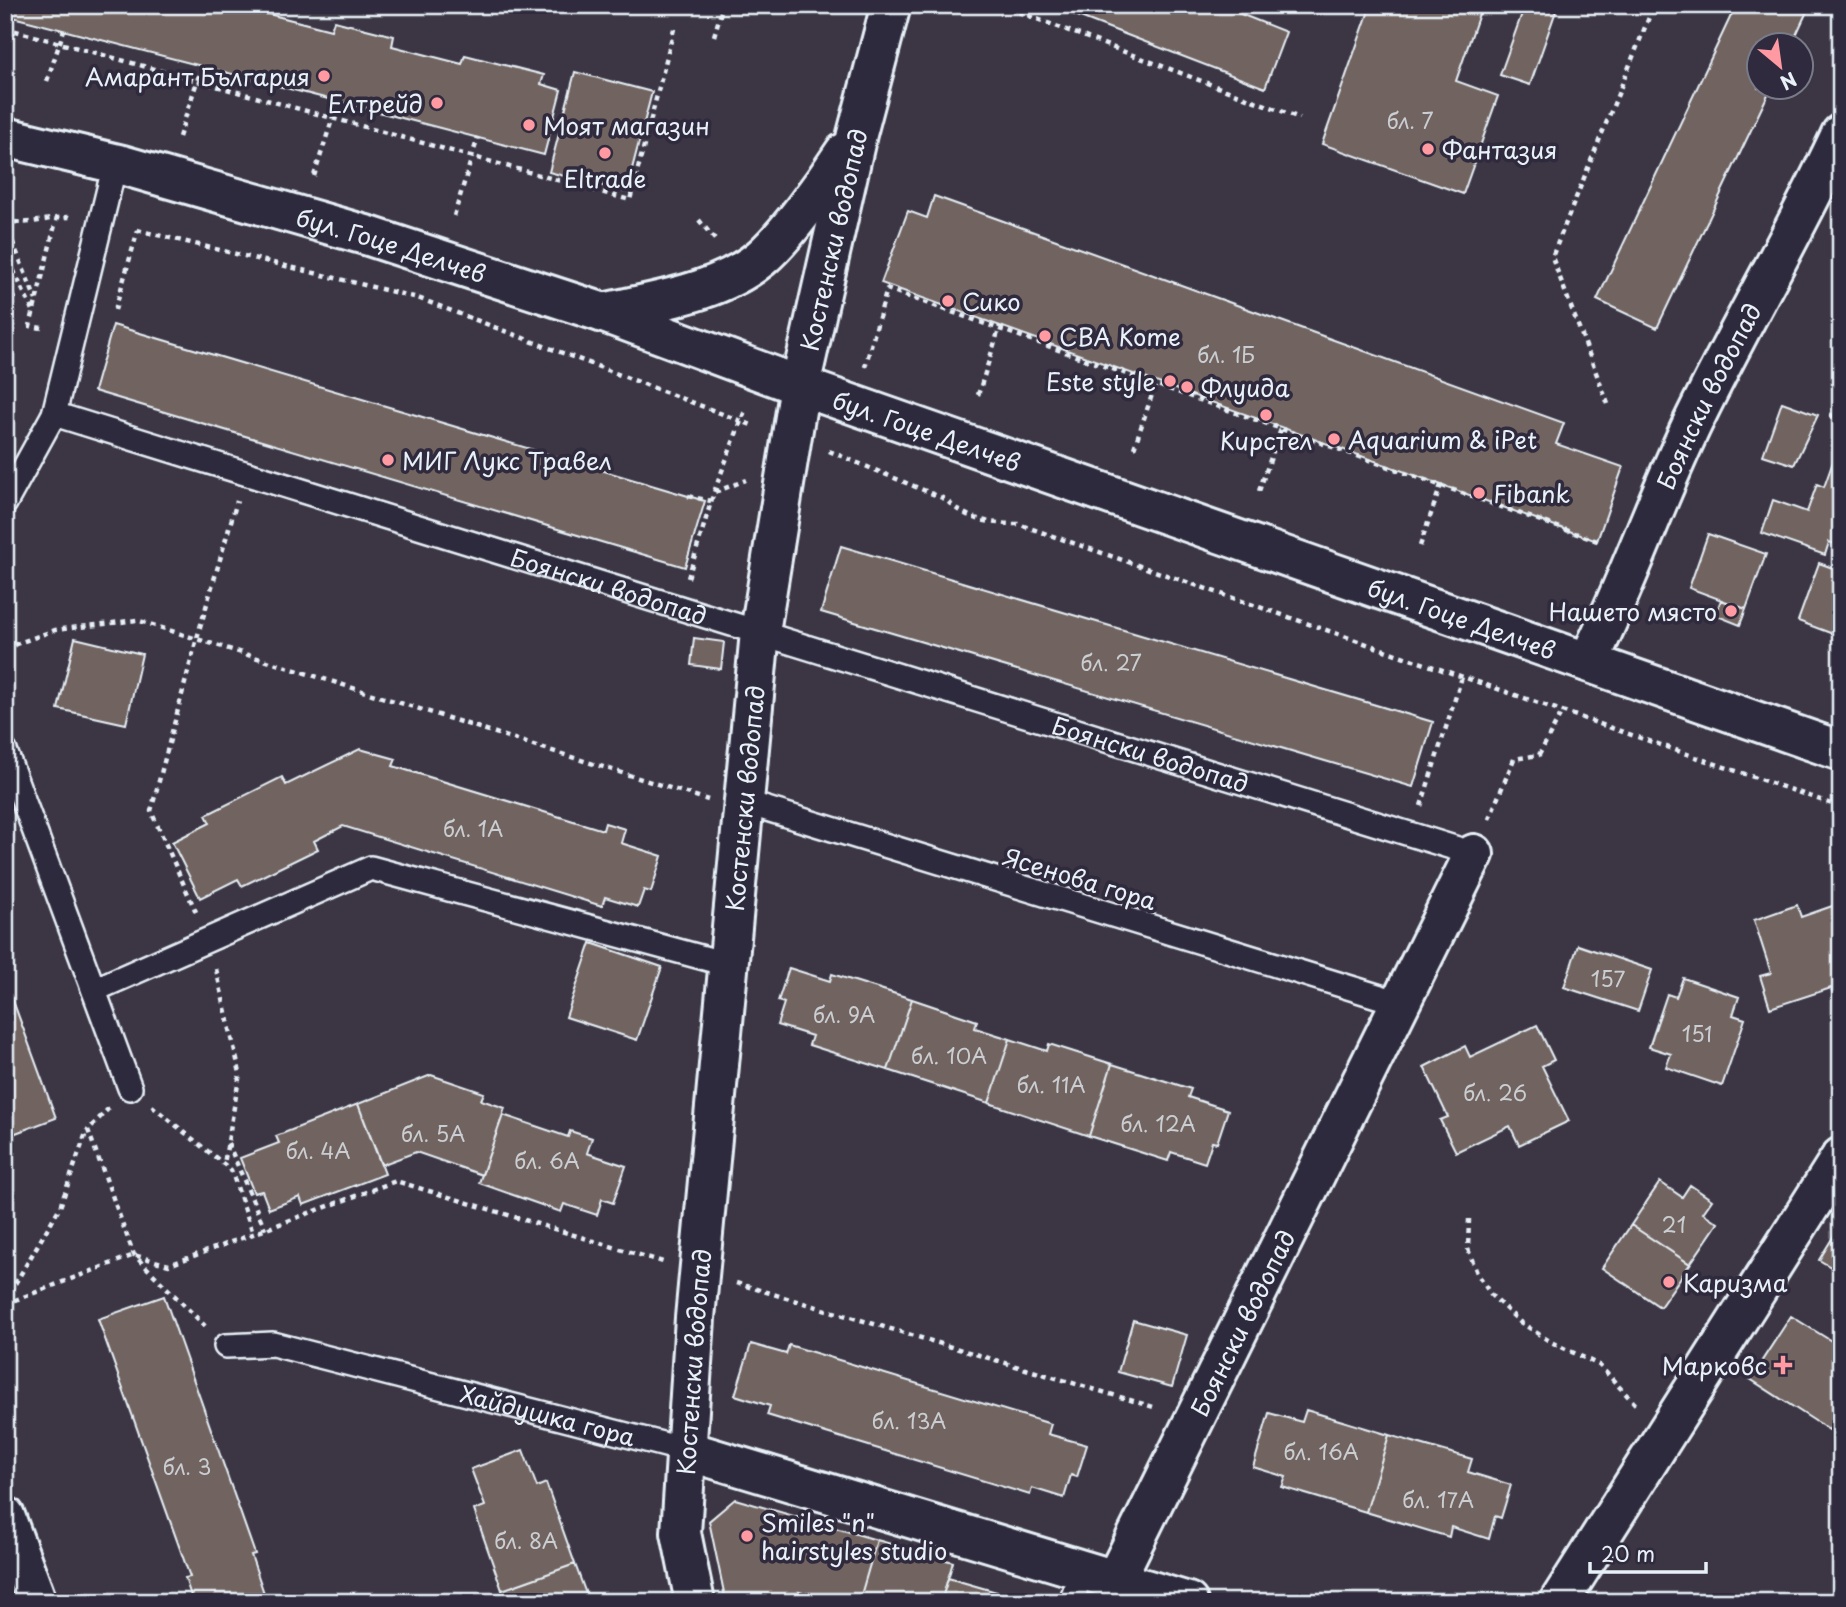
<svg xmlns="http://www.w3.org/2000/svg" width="1846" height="1607" font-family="'Playpen Sans',sans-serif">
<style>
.building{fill:#71645f;stroke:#e8f1f8;stroke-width:2}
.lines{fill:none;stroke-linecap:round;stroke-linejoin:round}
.lane-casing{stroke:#e8f1f8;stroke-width:28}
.street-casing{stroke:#e8f1f8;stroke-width:44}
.secondary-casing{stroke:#e8f1f8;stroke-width:44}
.path{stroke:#e8f1f8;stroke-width:4.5;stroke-dasharray:5 5;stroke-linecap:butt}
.lane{stroke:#2f2a3d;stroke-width:23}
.street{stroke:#2f2a3d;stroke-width:38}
.secondary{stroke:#2f2a3d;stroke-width:38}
.poi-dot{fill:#ff9aa2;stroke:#2f2a3d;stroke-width:2.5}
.labels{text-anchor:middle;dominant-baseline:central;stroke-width:7;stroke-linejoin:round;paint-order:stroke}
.number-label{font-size:21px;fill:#caced2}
.poi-label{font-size:24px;fill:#e8f1f8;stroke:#2f2a3d;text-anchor:start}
.street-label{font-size:24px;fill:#e8f1f8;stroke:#2f2a3d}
</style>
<rect width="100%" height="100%" fill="#3c3644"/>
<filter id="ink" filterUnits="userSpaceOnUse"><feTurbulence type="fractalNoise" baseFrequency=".0143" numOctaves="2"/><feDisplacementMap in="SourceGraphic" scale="14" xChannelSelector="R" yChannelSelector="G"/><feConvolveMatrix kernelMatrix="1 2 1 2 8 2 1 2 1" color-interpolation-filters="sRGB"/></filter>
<g filter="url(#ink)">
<!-- building -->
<path class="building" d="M5,5H255L253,10L331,30L334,21L394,36L392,46L462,64L465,55L544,75L541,84L561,90L544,155L5,15Z
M1049,5H1218L1286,32L1265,88Z
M1371,5H1482L1456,81L1498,96L1463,194L1322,144Z
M1525,5H1558L1530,85L1500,75Z
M1736,5H1810L1791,46H1758V88H1771L1657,328L1597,300Z
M575,72L652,92L626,192L549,172Z
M934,196L1564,423L1556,444L1623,467L1597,541L881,283L908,211L927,218Z
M11,288L15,298L8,301L12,312L5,315V290Z
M113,325L705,501L685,567L94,391Z
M1782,402L1818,415L1794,465L1763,455Z
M1834,459L1841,462V546L1829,542L1825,555L1762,533L1773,500L1807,512L1817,484L1824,487Z
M1708,534L1766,554L1746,609L1689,588Z
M841,546L1433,722L1413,787L821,612Z
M1819,563L1841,571V637L1798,621Z
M1721,600L1746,609L1740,625L1715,615Z
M75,638L142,654L126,724L58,709Z
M694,638L724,642L721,669L691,665Z
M360,749L396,759L393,766L603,830L605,823L625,829L621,843L662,856L651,892L644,890L638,907L605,897L602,906L343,826L314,841L318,849L242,886L238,879L200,898L172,842L210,823L206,815L282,777L286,785Z
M1841,903V999L1835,1001L1831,988L1770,1008L1760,976L1771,973L1754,920L1797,905L1801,917Z
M591,943L662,967L637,1040L566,1017Z
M1578,945L1652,970L1638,1011L1564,987Z
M789,968L830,981L832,974L912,999L888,1070L809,1045L812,1036L777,1025L784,1003L778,1001Z
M1683,978L1739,997L1733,1015L1745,1019L1722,1086L1666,1067L1671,1054L1649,1047L1667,994L1676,997Z
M5,979L56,1118L5,1137Z
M912,999L977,1021L975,1028L1010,1039L989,1103L888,1070Z
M1537,1025L1554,1060L1542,1066L1569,1121L1519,1145L1510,1126L1456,1152L1440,1120L1448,1117L1424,1067L1465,1046L1470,1057Z
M1010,1039L1047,1051L1049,1044L1112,1064L1089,1136L989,1103Z
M1112,1064L1191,1089L1188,1097L1228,1110L1217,1143L1212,1142L1205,1163L1171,1152L1168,1161L1089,1136Z
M431,1075L484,1093L481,1100L505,1108L482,1175L416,1152L381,1165L358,1104Z
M358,1104L385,1174L303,1205L300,1197L269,1209L262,1191L254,1193L240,1158L279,1143L276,1136Z
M503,1115L568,1137L570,1131L592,1138L587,1153L626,1166L613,1203L602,1199L597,1215L564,1204L561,1212L479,1183Z
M1660,1182L1682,1197L1690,1185L1712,1200L1703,1213L1718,1223L1690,1264L1631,1225Z
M1841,1224V1273L1819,1260Z
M1631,1225L1690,1264L1660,1307L1602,1268Z
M164,1296L255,1554L251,1555L267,1602H193L185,1578L190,1577L98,1319Z
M1791,1316L1841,1347V1412L1829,1430L1750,1379Z
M1133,1320L1187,1335L1172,1387L1118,1372Z
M751,1344L786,1354L789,1345L1051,1424L1048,1434L1087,1445L1077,1477L1071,1475L1064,1498L1032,1488L1030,1495L767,1415L770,1406L735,1395Z
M1306,1410L1389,1435L1366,1512L1282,1487L1286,1477L1253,1467L1269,1413L1302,1422Z
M1389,1435L1472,1459L1468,1472L1511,1485L1501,1518L1495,1516L1489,1539L1451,1527L1449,1537L1366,1512Z
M523,1450L537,1487L546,1483L575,1564L502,1590L474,1510L485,1506L471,1469Z
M735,1499L877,1540L859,1602H833L799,1592L801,1602H726L709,1521Z
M877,1540L953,1562L941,1602H859Z
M575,1564L589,1602H507L502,1590Z
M948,1578L1014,1597L1029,1602H941Z
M1617,1596L1638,1602H1615Z"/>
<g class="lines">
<!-- lane casing -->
<g class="lane-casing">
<g id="lane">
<path id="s1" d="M54,414L1474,854"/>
<path d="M5,503L54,414L115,164"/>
<path d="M5,751L130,1088"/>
<path d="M744,802L1400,1003"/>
<path d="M94,990L371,868L730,965"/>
<path id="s2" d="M226,1346L273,1344L685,1450"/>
<path d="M1071,1602L1082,1570"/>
</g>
</g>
<!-- street casing -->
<g class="street-casing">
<g id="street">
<path id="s3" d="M1588,662C1628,583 1656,498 1695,418C1742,322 1796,231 1841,134"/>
<path d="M685,1450L1188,1602"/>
<path id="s4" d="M1115,1580L1474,854"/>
<path id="s5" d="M695,1602L681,1533L695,1318L760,632L800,386"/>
<path d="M1559,1602L1841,1157"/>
</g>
</g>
<!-- secondary casing -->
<g class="secondary-casing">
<g id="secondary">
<path id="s6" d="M5,137L122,165L369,236L604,313L800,386L1841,751"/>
<path d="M604,313C655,301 719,293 761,258C787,236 825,182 844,153"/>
<path id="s7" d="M800,386L857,134L891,5"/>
<path d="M5,1516L37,1602"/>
</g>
</g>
<!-- path -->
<path class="path" d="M1000,5L1300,118
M5,28L630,200L675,25
M714,36L723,5
M47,81L64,30
M179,137L202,66
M314,176L338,101
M454,216L478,137
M5,220C27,227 48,217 70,217
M699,220L717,242
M5,223L36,300
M137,230L418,298L754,426
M5,273L13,269L32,310
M115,310L138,230
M42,328L30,326L57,217
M865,367L887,289L1600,542
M978,395L1000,326
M1608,404L1552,257L1654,5
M1831,418L1841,393
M1134,448L1156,383
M829,451L945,499C966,520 990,524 1018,524L1841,807
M1259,491L1281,429
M715,492L746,480
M688,496L711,501
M1420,546L1441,485
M688,578L714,492L746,408
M5,648L55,630L137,620L708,800
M1421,806L1462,677
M1489,819L1514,759L1539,755L1562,712
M196,912L151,811L197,638L237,501
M216,969L240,1073L224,1164
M152,1106L231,1170L253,1233
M109,1108L88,1130L134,1255L205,1326
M228,1143L265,1229
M1469,1219L1468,1249L1477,1273L1491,1295L1520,1322L1551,1342L1599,1365L1638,1407
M736,1283L1157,1408
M5,1301L60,1207L87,1130
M5,1304L134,1255L169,1265L396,1181L663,1262"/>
<!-- lane -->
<use href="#lane" class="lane"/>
<!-- street -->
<use href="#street" class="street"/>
<!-- secondary -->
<use href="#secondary" class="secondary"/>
</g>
</g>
<!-- markers -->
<g class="poi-dot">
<circle cx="324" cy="76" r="7"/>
<circle cx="437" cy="103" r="7"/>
<circle cx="529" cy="125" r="7"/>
<circle cx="1428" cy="149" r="7"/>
<circle cx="605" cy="153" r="7"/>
<circle cx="948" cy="301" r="7"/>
<circle cx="1045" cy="336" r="7"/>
<circle cx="1170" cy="381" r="7"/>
<circle cx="1187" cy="387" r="7"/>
<circle cx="1266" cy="415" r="7"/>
<circle cx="1334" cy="439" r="7"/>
<circle cx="388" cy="460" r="7"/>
<circle cx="1479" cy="493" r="7"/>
<circle cx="1731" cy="611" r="7"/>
<circle cx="1669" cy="1282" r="7"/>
<path d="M1779.5 1354.5h7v7h7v7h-7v7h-7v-7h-7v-7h7z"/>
<circle cx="747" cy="1536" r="7"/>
</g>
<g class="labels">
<!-- number labels -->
<g class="number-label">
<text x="1410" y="120">бл. 7</text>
<text x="1226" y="354">бл. 1Б</text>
<text x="1111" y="662">бл. 27</text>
<text x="473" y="828">бл. 1А</text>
<text x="1608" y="978">157</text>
<text x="844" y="1014">бл. 9А</text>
<text x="1697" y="1033">151</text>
<text x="949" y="1055">бл. 10А</text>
<text x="1051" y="1084">бл. 11А</text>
<text x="1495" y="1092">бл. 26</text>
<text x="1158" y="1123">бл. 12А</text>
<text x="433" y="1133">бл. 5А</text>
<text x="318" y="1150">бл. 4А</text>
<text x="547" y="1160">бл. 6А</text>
<text x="1674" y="1224">21</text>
<text x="909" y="1420">бл. 13А</text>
<text x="1321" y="1451">бл. 16А</text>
<text x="187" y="1466">бл. 3</text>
<text x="1438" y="1499">бл. 17А</text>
<text x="526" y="1540">бл. 8А</text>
</g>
<!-- poi labels -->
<g class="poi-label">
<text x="310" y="76" text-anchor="end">Амарант България</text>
<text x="423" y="103" text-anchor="end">Елтрейд</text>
<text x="543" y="125">Моят магазин</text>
<text x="1442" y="149">Фантазия</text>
<text x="605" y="178" text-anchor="middle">Eltrade</text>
<text x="962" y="301">Сико</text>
<text x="1059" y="336">CBA Kome</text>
<text x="1156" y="381" text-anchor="end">Este style</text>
<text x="1201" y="387">Флуида</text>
<text x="1348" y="439">Aquarium &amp; iPet</text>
<text x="1266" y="440" text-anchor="middle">Кирстел</text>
<text x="402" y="460">МИГ Лукс Травел</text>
<text x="1493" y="493">Fibank</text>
<text x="1717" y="611" text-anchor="end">Нашето място</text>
<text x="1683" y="1282">Каризма</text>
<text x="1767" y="1365" text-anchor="end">Марковс</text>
<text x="761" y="1522">Smiles "n"<tspan x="761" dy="28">hairstyles studio</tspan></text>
</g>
<!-- street labels -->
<g class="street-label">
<text stroke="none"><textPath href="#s7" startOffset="150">Костенски водопад</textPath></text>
<text stroke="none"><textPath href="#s6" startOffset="401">бул. Гоце Делчев</textPath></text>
<text stroke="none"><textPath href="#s3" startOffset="292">Боянски водопад</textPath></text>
<text stroke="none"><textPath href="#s6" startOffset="968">бул. Гоце Делчев</textPath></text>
<text stroke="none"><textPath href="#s1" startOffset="581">Боянски водопад</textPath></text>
<text stroke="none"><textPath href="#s6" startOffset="1535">бул. Гоце Делчев</textPath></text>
<text stroke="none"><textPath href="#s1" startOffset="1148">Боянски водопад</textPath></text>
<text stroke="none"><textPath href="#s5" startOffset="808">Костенски водопад</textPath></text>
<text transform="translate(1080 878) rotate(17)">Ясенова гора</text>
<text stroke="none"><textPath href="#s4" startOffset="287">Боянски водопад</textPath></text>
<text stroke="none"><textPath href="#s5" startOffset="242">Костенски водопад</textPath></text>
<text stroke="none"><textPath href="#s2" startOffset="331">Хайдушка гора</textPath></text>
</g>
</g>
<!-- margin -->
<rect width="1846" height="1607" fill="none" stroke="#2f2a3d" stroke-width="28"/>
<rect x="14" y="14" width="1818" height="1579" fill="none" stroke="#e8f1f8" stroke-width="2.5" filter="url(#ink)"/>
<!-- north arrow -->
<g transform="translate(1780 66) rotate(151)"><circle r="33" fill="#2f2a3d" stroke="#797a88" stroke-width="2"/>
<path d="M0-5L12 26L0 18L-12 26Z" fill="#ff9aa2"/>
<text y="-10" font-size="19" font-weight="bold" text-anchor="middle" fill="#e8f1f8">N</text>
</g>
<!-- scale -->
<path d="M1590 1562v10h116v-10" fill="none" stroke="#e8f1f8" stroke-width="3.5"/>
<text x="1601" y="1562" font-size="21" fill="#e8f1f8" stroke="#2f2a3d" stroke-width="5" paint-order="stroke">20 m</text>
</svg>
